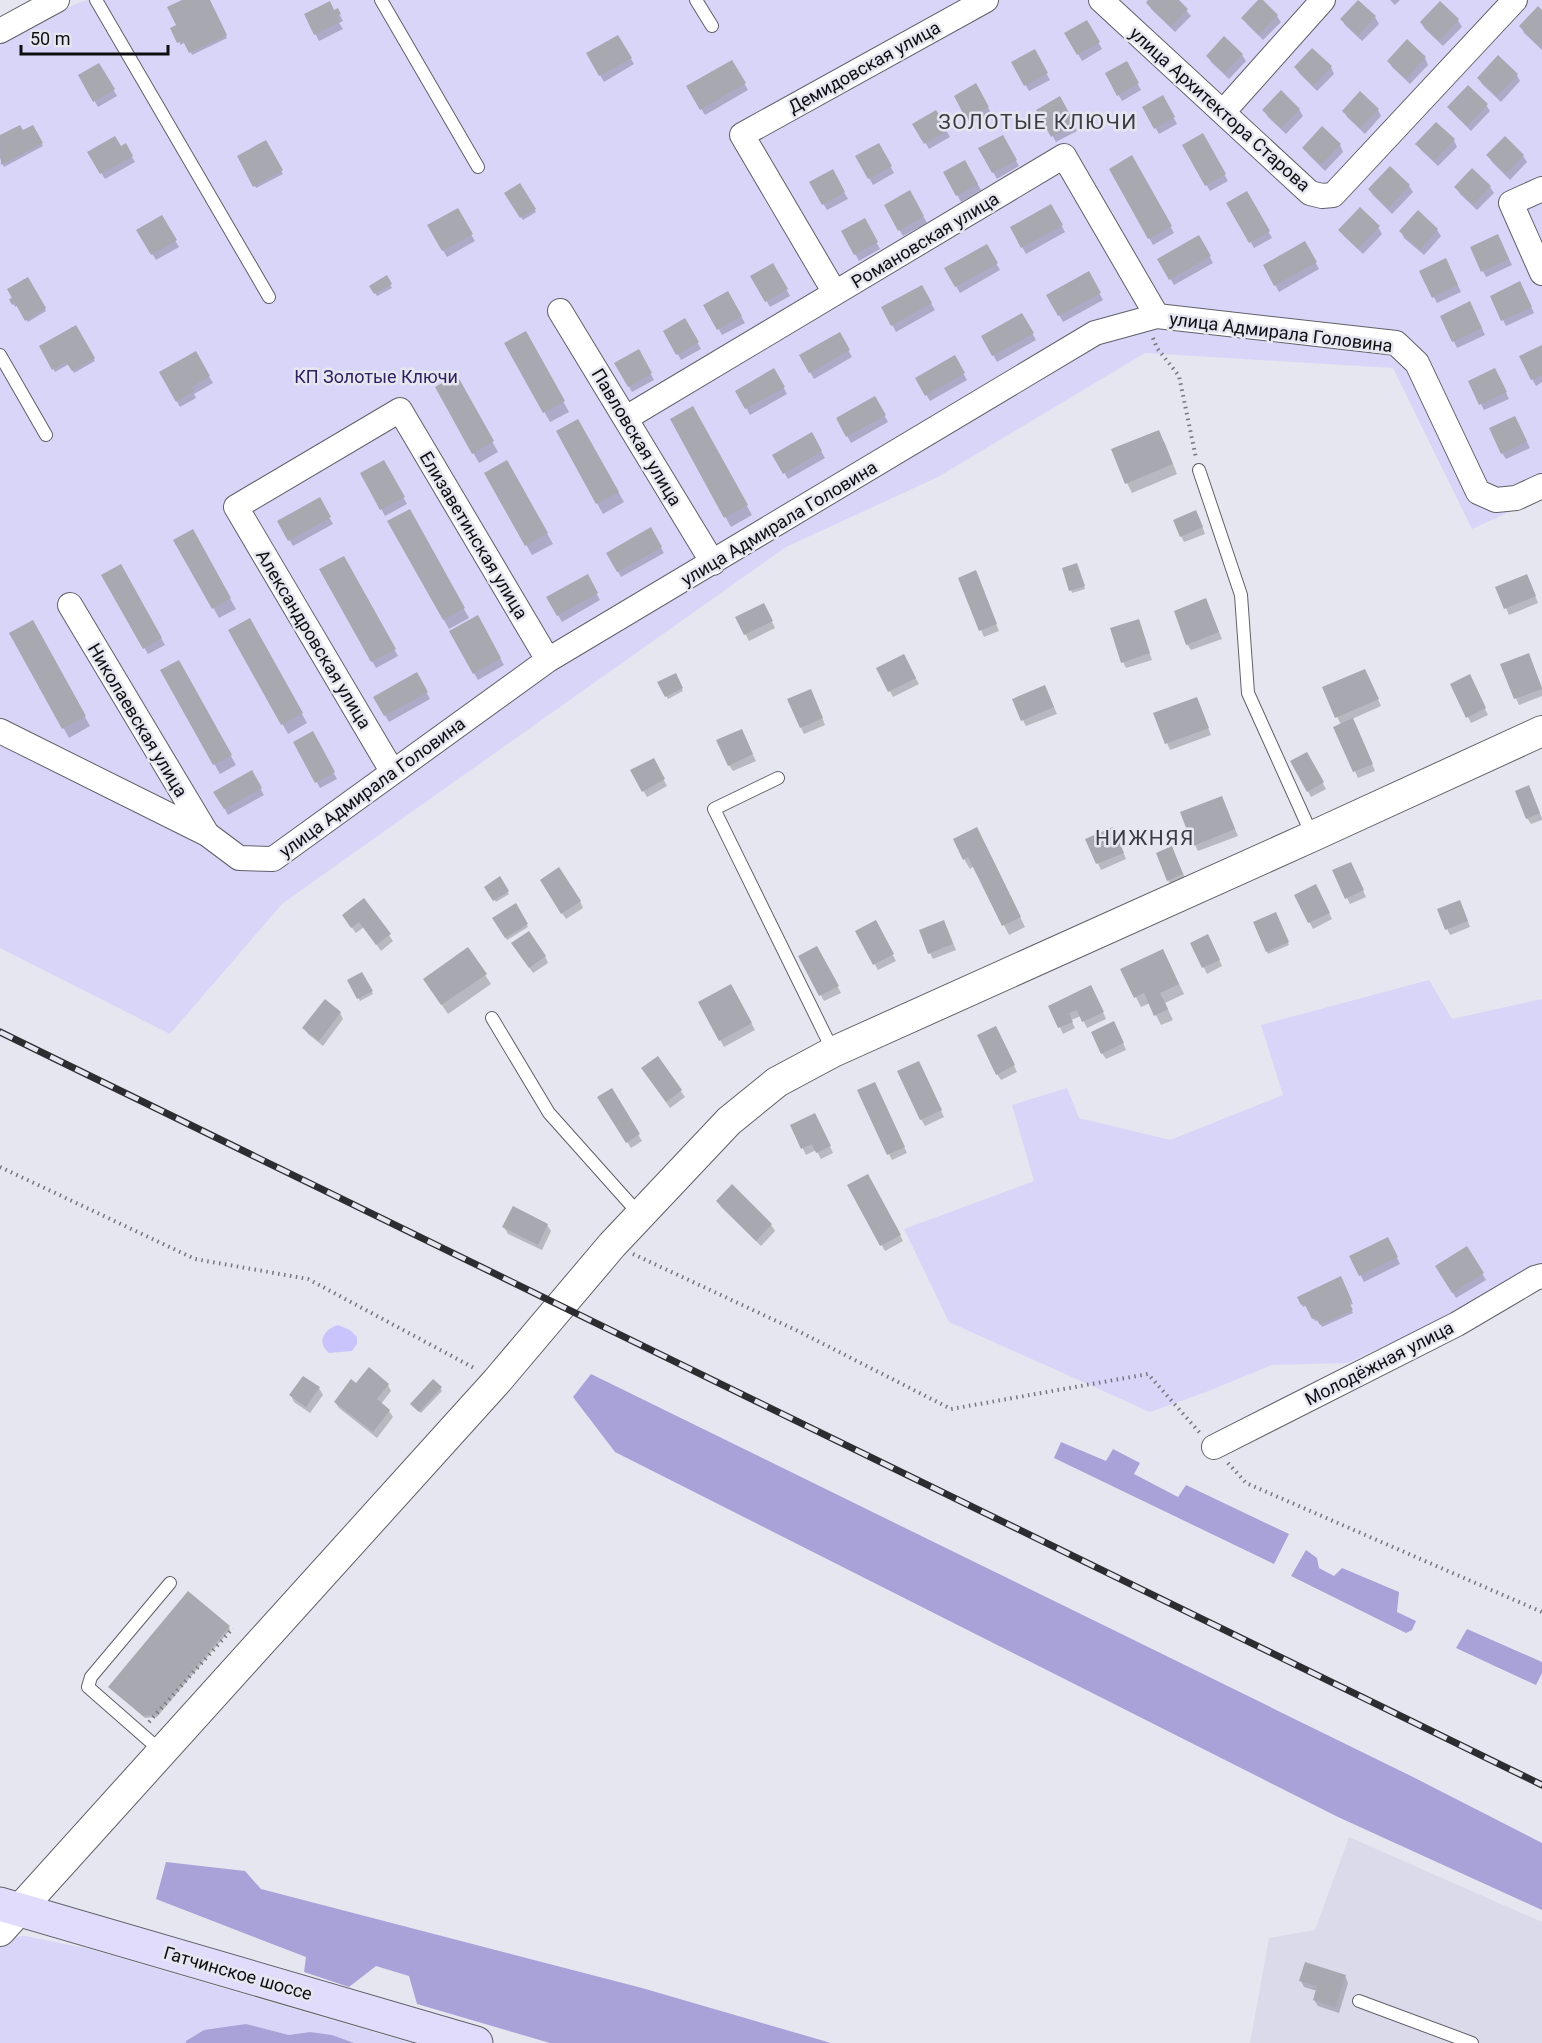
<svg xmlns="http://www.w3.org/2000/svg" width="1542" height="2043" font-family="Roboto,sans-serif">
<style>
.built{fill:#dbdaeb}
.green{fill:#d8d5f8}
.forest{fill:#a8a2d9}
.water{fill:#cac4fd}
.shadow{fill:#0003}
.building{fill:#a8a8b1}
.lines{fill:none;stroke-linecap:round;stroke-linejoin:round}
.service-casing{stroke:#616069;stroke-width:14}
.minor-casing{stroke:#616069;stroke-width:26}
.tertiary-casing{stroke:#616069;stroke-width:32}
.secondary-casing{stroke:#616069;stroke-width:35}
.path{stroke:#77777d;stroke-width:4;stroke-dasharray:1.5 4.5;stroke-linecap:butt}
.service{stroke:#fff;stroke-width:12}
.minor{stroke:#fff;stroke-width:24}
.tertiary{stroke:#fff;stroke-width:30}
.secondary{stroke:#e1dcfb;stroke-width:33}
.rail-casing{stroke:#2d2d31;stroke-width:7}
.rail{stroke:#e6e6f0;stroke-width:4.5;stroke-dasharray:14;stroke-linecap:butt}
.labels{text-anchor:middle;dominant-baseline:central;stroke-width:5;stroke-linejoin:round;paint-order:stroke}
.street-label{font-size:18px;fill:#0f0f12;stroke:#e6e6f0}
.park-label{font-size:18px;fill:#302161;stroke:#e6e6f0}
.quarter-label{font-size:21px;letter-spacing:1.5px;fill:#3d3c44;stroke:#e6e6f0}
</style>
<rect width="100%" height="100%" fill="#e6e6f0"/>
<!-- built -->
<path class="built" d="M1349,1837L1542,1922V2043H1250L1269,1938L1315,1930Z"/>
<!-- green -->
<path class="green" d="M88,0H1542V497L1472,529L1393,368L1145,353L938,477L786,547L283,903L170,1034L0,948V41L78,3Z
M1429,980L1452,1019L1542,999V1272L1465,1309L1347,1363L1272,1365L1206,1392L1150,1412L949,1322L904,1229L1034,1181L1012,1105L1067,1088L1079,1118L1170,1140L1283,1095L1261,1025Z
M25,1936L89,1949L411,2043H354L332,2035L310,2032L289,2035L246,2024L186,2041V2043H0V1947L8,1937Z"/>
<!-- forest -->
<path class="forest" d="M591,1374L1411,1776L1542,1843V1910L1338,1817L615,1452L573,1397Z
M1061,1442L1106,1461L1113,1449L1140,1463L1134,1474L1178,1497L1186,1485L1289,1534L1274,1564L1054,1458Z
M1306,1550L1317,1558L1319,1568L1334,1576L1342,1568L1399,1592L1397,1612L1416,1621L1412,1630L1406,1633L1291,1576Z
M1467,1629L1542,1662V1673L1536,1685L1456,1648Z
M166,1862L245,1871L261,1889L642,1988L831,2043H550L417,2004L409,1976L376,1966L349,1987L304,1972L306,1957L156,1899Z
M246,2024L289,2035L310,2032L332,2035L354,2043H186V2041L204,2030Z"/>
<!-- water -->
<path class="water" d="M338,1325L350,1330L357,1337V1344L352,1351L329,1353C316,1342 324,1329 338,1325Z"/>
<!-- shadow -->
<path class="shadow" d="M185,0H208L227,38L192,55L186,42L180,45L178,26Z
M1150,0H1177L1191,16L1175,32L1151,9L1148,3Z
M1261,0L1277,16L1281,22L1263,40L1247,24L1243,18Z
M1390,0H1400L1395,5Z
M1359,1L1375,17L1379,24L1362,41L1345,25L1342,19Z
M1440,3L1458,20L1462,27L1443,46L1425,29L1421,23Z
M337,10L343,21L339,23L343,29L319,41L306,15Z
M1542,12V50L1524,33L1521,26Z
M1087,22L1102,49L1082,61L1067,34Z
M618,37L634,64L604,82L588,54Z
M1034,51L1050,80L1029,91L1013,63Z
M1242,55L1246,61L1229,79L1211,62L1208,56Z
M1425,58L1428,65L1410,84L1392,67L1389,61Z
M732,62L748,90L705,115L688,87Z
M1126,63L1141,90L1122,101L1107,74Z
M99,65L117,96L98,107L80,76Z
M1296,67H1331L1334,74L1317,91L1299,73Z
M1517,75L1520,81L1501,102L1482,84L1479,78Z
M976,85L991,113L971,125L956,97Z
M1163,97L1177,124L1159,134L1144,108Z
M1059,98L1077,131L1056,142L1038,110Z
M1486,105L1490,111L1471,131L1453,113L1449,107Z
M1299,109L1303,116L1286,134L1268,117L1264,110Z
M1378,110L1381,116L1365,134L1347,117L1344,111Z
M936,112L950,137L929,149L915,124Z
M19,127L22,132L32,127L43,146L4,167L0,158V137Z
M1202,135L1228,181L1210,191L1184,145Z
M1003,137L1019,166L997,179L980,149Z
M1505,138L1523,156L1527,162L1510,180L1492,162L1488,155Z
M1454,140L1457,147L1438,166L1421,150L1417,144Z
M265,142L283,174L256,188L239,157Z
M125,145L135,162L105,179L89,152L120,148Z
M879,145L894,173L873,185L857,157Z
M1340,145L1343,152L1325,171L1308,154L1304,148Z
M1132,157L1174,233L1153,245L1111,169Z
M965,162L981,190L961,202L945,173Z
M1390,168L1409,186L1413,192L1392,214L1373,195L1369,189Z
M832,171L848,199L827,210L811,183Z
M520,185L536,212L523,220L506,193Z
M1456,187H1490L1494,193L1477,210L1460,194Z
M910,192L927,223L903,236L886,206Z
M1247,193L1272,238L1254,248L1229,203Z
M1051,206L1065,232L1026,254L1012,228Z
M457,210L475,241L447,257L429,226Z
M161,217L179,247L156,260L138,230Z
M864,220L880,249L859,261L843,232Z
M1378,227L1382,234L1363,254L1344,236L1340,230Z
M1437,230L1441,236L1424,255L1404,238L1401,231Z
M1199,237L1213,263L1174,285L1159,259Z
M1501,242L1512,265L1486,277L1483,271Z
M1305,243L1319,269L1279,292L1265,266Z
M986,246L1000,270L960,293L946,268Z
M773,265L790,296L770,307L752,276Z
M1449,266L1461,292L1437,303L1434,297Z
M1088,273L1103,300L1063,322L1048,295Z
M386,278L392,288L377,296L371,286Z
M28,279L46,311L28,322L18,305L15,307L11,300Z
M921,287L935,310L896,332L883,308Z
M1523,290L1534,313L1506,326L1492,297Z
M728,293L745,323L722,335L706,306Z
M1473,310L1485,335L1457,348L1442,316Z
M1022,315L1036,340L997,362L983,336Z
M685,320L701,349L681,360L665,331Z
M75,327L95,361L74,373L69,364L55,372L41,347Z
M525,333L569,412L550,422L506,344Z
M839,334L852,357L814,379L801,356Z
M1542,347V382L1536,386L1532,379Z
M638,351L654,380L632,392L616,363Z
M195,353L213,383L194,394L196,398L180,407L161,372Z
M954,357L967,380L930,401L917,379Z
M774,370L787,394L750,415L737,391Z
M1498,376L1509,399L1484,410L1481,404Z
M456,377L498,452L479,463L437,388Z
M875,398L888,422L851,443L838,418Z
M692,408L752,515L731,527L672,420Z
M578,421L624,502L603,514L558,432Z
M1518,424L1530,448L1506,459L1502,453Z
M811,434L825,458L788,479L774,455Z
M1164,441L1177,474L1132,493L1127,483Z
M383,462L407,504L385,516L362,473Z
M507,462L553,544L532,555L486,474Z
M319,500L333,524L293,546L279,522Z
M409,511L469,618L449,629L389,522Z
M1199,518L1205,534L1184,542L1181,536Z
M651,529L664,553L621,577L608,553Z
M192,531L236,609L219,618L176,541Z
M343,558L398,656L376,668L321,570Z
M120,566L165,645L148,654L104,576Z
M1078,567L1085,589L1072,593L1071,590Z
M587,576L600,600L562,622L548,598Z
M960,579H978L999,631L984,637Z
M1530,582L1538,603L1509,615L1497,588Z
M1206,600L1222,639L1191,650L1187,644Z
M767,611L775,628L749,641L737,618Z
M477,617L504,665L478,680L451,632Z
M249,620L307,723L288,734L230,631Z
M1138,620L1152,660L1126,668L1123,662Z
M32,622L90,726L69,738L11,634Z
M1529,655L1542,687V696L1519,705L1502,665Z
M903,656L919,684L893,697L878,669Z
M178,662L236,765L220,774L162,671Z
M417,675L430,699L389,722L375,698Z
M675,675L683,691L668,699L659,683Z
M1368,677L1381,706L1352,719L1375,771L1358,778L1335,728L1341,725L1324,688Z
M1472,682L1488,715L1471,723L1452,685Z
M1045,687L1057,714L1026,726L1023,720Z
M814,697L825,725L804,734L801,728Z
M1197,699L1211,735L1170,750L1155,714Z
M312,733L337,779L320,788L295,743Z
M744,737L756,761L733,771L729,765Z
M1307,754L1326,789L1311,797L1292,762Z
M653,760L667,786L647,797L632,771Z
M251,772L264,795L228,815L216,792Z
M1529,787L1542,818V820L1531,824L1527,818Z
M1222,797L1238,836L1198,851L1195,845Z
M1116,835L1126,859L1101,870L1087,839Z
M982,839L1025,927L1009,935L974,866L970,869L964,859Z
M1175,855L1186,880L1172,886L1168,880Z
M1354,870L1366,897L1350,904L1334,871Z
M500,878L509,894L496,902L486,887Z
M545,887L580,901L583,908L566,919Z
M1319,892L1332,919L1313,929L1296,896Z
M364,900L393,941L381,951L364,927L356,933L347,921Z
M515,905L528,927L507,940L494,918Z
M1463,909L1470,927L1450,935L1447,929Z
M1277,916L1289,945L1268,954L1267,951Z
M875,922L896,961L878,970L857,932Z
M947,928L956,950L933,959L930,953Z
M1211,942L1222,966L1207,974L1192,943Z
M817,948L841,993L824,1001L800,956Z
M517,949L545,956L548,963L533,973Z
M1168,961L1184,994L1165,1003L1173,1020L1161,1025L1150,1003L1141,1007L1122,970Z
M362,974L373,994L360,1001L349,981Z
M485,975L491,984L448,1014L431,989Z
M731,986L755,1030L724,1047L700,1003Z
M1094,993L1106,1019L1087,1028L1081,1016L1071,1020L1075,1028L1063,1034L1050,1006Z
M340,1013L343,1019L323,1046L308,1034L304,1028Z
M1117,1029L1126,1050L1106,1059L1102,1053Z
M999,1034L1017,1072L1001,1080L997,1074Z
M657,1058L685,1097L670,1108L647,1075Z
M922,1069L944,1117L925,1126L921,1119Z
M611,1090L642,1141L631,1148L599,1097Z
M878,1090L907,1153L892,1160L889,1154Z
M818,1121L833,1153L821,1159L816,1150L806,1155L792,1126Z
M868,1176L903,1241L885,1251L849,1186Z
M732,1187L771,1225L775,1231L761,1246L721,1207L718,1201Z
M547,1225L551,1231L542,1250L508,1234L504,1227Z
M1391,1245L1400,1264L1364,1282L1351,1256Z
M1467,1248L1486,1280L1456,1298L1437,1266Z
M1340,1278L1353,1304L1349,1305L1353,1313L1322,1327L1319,1320L1315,1321L1307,1305L1303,1307L1299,1298Z
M357,1385H388L391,1391L381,1404L389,1411L393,1417L377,1438L339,1408L335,1402Z
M319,1388L323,1395L310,1413L294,1402L291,1395Z
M440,1388L442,1391L421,1413L414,1407Z
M229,1627L230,1630L157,1717L145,1718L110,1687Z
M1345,1976L1348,1983L1339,2013L1318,2006L1314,2000L1317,1991L1304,1987L1301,1981Z"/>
<!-- building -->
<path class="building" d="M182,0H210L227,35L189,53L183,41L177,43L170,28L176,25L167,7Z
M1148,0H1179L1188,9L1171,27L1146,3Z
M1258,0H1263L1278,15L1259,35L1241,18Z
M1358,0L1376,16L1358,36L1340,19Z
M330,1L334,10L338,8L341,14L337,16L340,22L314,35L304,14Z
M1440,1L1459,19L1439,41L1420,22Z
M1538,6L1542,10V45L1540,47L1519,26Z
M1087,20L1100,42L1077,55L1064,33Z
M618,35L632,58L599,76L586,53Z
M1224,36L1243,54L1224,73L1206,56Z
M1407,39L1426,57L1406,79L1387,61Z
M1312,48L1332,66L1313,86L1294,67Z
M1035,49L1048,73L1024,86L1011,62Z
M1498,55L1518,74L1497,96L1477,78Z
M732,60L746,83L700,110L686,86Z
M1127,61L1139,83L1117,96L1105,73Z
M99,63L115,89L93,102L78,75Z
M976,83L989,107L966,119L954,96Z
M1468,85L1488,104L1467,126L1447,107Z
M1281,90L1300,109L1281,128L1262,110Z
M1360,91L1379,109L1360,128L1342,111Z
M1163,95L1175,117L1154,129L1142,107Z
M1060,96L1075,124L1051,137L1036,110Z
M936,110L948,130L924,144L912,124Z
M1436,122L1455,139L1434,161L1415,144Z
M20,125L23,130L33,125L43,143L1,165L0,135Z
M1322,126L1341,144L1321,165L1302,148Z
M1203,133L1226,174L1205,186L1182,145Z
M1003,135L1017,160L992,173L978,148Z
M115,136L121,146L126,143L133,156L100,174L87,152Z
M1505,136L1524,155L1506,174L1486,155Z
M266,140L283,170L253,187L237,156Z
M879,143L892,166L868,179L855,156Z
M1132,155L1172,226L1148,239L1109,169Z
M965,160L978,184L956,196L943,172Z
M1390,166L1410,185L1388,208L1368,189Z
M1472,168L1491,186L1473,205L1454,187Z
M833,169L845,192L822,205L809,182Z
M520,183L536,209L520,218L504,193Z
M910,190L924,216L898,231L884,205Z
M1247,191L1270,231L1249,243L1226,203Z
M1051,204L1063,225L1021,248L1010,227Z
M1360,207L1380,226L1358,249L1338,230Z
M458,208L473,234L442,251L427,225Z
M1418,210L1438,229L1420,250L1399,231Z
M162,215L177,240L151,255L136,230Z
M865,218L878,242L854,255L841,231Z
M1498,234L1509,259L1481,272L1470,247Z
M1199,235L1211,256L1169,280L1157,259Z
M1305,241L1317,262L1274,286L1263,265Z
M987,244L998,263L955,287L944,268Z
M1446,258L1458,285L1432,298L1419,271Z
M773,263L788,289L765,302L750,276Z
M1089,271L1101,293L1058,316L1046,295Z
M387,275L392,284L374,294L369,286Z
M28,277L46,308L25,321L15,303L12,305L9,299L12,298L7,289Z
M1520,281L1532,307L1501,321L1490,296Z
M922,285L932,303L891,326L881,307Z
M728,291L742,316L717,330L703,305Z
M1470,301L1482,328L1452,342L1440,316Z
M1022,313L1034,333L992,356L981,336Z
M685,318L699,342L676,355L663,331Z
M76,325L95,358L72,371L66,362L52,370L39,346Z
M526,331L565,401L543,413L504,343Z
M840,332L850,350L809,373L799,355Z
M1542,345V375L1531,380L1519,356Z
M639,349L652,373L628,387L614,363Z
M196,351L210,376L192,387L194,391L176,402L159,372Z
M955,355L965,373L925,396L915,378Z
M774,368L785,387L745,409L735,391Z
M1495,368L1507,392L1479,405L1468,381Z
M457,375L494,441L472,454L435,387Z
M875,396L886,415L846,437L836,418Z
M693,406L748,505L724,518L670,419Z
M1515,416L1527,441L1501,454L1489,428Z
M578,419L619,492L596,504L556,431Z
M1159,430L1173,464L1125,484L1111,449Z
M812,432L822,451L783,474L772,455Z
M384,460L405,497L380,510L360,473Z
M507,460L548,533L525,546L484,473Z
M320,497L331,517L288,541L277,521Z
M410,509L465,608L443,620L387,521Z
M1196,510L1203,527L1180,537L1173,520Z
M651,527L662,547L617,572L606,553Z
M193,529L231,598L212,609L173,540Z
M344,556L396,649L371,662L319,569Z
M1077,563L1085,586L1069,591L1062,568Z
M121,564L162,638L143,649L101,575Z
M976,570L997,624L979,631L958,578Z
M588,574L598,593L557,616L546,597Z
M1527,574L1536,596L1504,609L1495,587Z
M1206,598L1219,632L1186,645L1174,611Z
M764,603L773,621L744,635L735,617Z
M478,615L501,658L473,674L449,631Z
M250,618L303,713L281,725L228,630Z
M1139,619L1150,653L1121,663L1110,628Z
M33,620L86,716L62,729L9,633Z
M1529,653L1542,689L1514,699L1500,664Z
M904,654L916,678L888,692L876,668Z
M179,660L232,755L213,765L160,670Z
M1365,669L1379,699L1335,718L1322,687Z
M417,672L428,692L384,716L373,697Z
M676,673L683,688L665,697L657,682Z
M1470,674L1486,708L1466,718L1450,684Z
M1045,685L1054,707L1021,721L1012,699Z
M811,689L823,718L800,728L787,699Z
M1197,697L1209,728L1165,744L1153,713Z
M1353,718L1373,764L1353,772L1333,727Z
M742,729L753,754L728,766L716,740Z
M313,731L335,772L315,783L293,742Z
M1307,752L1324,782L1307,792L1290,761Z
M654,758L665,779L642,792L630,770Z
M252,770L262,788L224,809L213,792Z
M1529,785L1540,813L1526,819L1515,791Z
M1222,796L1235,829L1193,846L1180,812Z
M977,827L1021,917L1002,926L968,857L963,860L953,839Z
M1113,827L1124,853L1096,864L1085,839Z
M1172,846L1183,874L1167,881L1156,853Z
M1351,862L1364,890L1345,899L1332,870Z
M559,867L581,901L561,914L540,880Z
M500,876L509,891L493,901L484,887Z
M1316,884L1330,913L1308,923L1294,895Z
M364,898L391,934L376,945L359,922L351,928L342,915Z
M1460,900L1468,921L1445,930L1437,909Z
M516,903L528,924L505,938L492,918Z
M1276,912L1289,942L1266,952L1253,922Z
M876,920L894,954L873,965L855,931Z
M944,920L953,944L928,954L919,930Z
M529,931L546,956L529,968L511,943Z
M1208,934L1220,960L1202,968L1190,943Z
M817,946L839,986L819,996L798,956Z
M468,947L487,974L441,1005L423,979Z
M1163,949L1179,984L1160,993L1168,1009L1154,1016L1144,993L1134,998L1120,969Z
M362,972L373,991L357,999L347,980Z
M731,984L752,1023L719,1041L698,1002Z
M1091,985L1104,1012L1082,1022L1077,1010L1069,1013L1073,1022L1058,1028L1048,1006Z
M325,999L341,1012L319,1041L302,1028Z
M1114,1021L1124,1043L1101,1054L1091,1032Z
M996,1026L1015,1065L996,1075L977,1035Z
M658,1056L682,1090L666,1102L641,1068Z
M919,1061L942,1110L920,1120L897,1071Z
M875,1082L905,1147L887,1155L857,1090Z
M612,1088L640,1134L626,1143L597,1097Z
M815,1113L831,1146L816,1153L812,1144L801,1149L790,1125Z
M868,1174L901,1235L880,1246L847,1185Z
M732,1184L772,1224L756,1241L716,1201Z
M513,1206L548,1224L538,1245L502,1227Z
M1388,1237L1398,1257L1359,1276L1349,1256Z
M1467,1246L1484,1273L1452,1293L1435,1266Z
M1341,1276L1352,1301L1349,1302L1353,1310L1320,1325L1316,1318L1312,1319L1304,1303L1301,1305L1297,1297Z
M369,1367L389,1384L377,1399L390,1410L373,1432L334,1402L351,1379L356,1383Z
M303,1376L320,1387L306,1407L289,1395Z
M433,1379L442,1387L419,1412L410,1404Z
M188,1591L230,1626L156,1715L143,1716L108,1687Z
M1305,1962L1346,1975L1335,2007L1313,2000L1317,1986L1299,1981Z"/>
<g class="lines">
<!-- service casing -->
<g class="service-casing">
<path id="service" d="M96,0L269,297
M381,0L478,167
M696,0L712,26
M0,355L46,435
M1199,470L1241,595L1248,693L1312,835
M778,778L714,809L833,1051
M492,1018L549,1113L640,1215
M161,1751L88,1687L91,1677L170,1583
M1359,2001L1472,2043"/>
</g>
<!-- minor casing -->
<g class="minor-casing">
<path id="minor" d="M1101,0L1310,193L1322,196L1333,195L1515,0
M0,31L57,0
M1223,112L1323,0
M1542,189L1511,203L1542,273
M835,293L742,135L986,0
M560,311L713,563
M626,418L1064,156L1157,316
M70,605L207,834
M0,731L207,834L239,858L273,859L548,660L1095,333L1157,316L1396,343L1417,363L1478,492L1496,500L1516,498L1542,486
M392,771L236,507L400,410L548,660
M1214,1447L1457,1324L1535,1278L1542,1276"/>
</g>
<!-- tertiary casing -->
<g class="tertiary-casing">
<path id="tertiary" d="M0,1931L497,1381L612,1245L729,1121L777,1082L833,1052L1313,836L1542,731"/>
</g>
<!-- secondary casing -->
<g class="secondary-casing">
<path id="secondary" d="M0,1904L476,2043"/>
</g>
<!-- path -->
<path class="path" d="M1153,338L1157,348L1179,376L1196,458
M0,1167L195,1259L308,1279L476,1369
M633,1254L800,1332L951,1409L1148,1374L1200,1433
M1228,1463L1246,1483L1542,1612
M149,1722L233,1628"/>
<!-- service -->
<use href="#service" class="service"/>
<!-- minor -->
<use href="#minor" class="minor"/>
<!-- tertiary -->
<use href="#tertiary" class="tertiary"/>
<!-- secondary -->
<use href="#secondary" class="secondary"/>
<!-- rail casing -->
<g class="rail-casing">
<path id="rail" d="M0,1032L1542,1785"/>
</g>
<!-- rail -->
<use href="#rail" class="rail"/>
</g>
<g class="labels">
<!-- street labels -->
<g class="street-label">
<text transform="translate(864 67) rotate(-29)">Демидовская улица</text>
<text transform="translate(1220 109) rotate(42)">улица Архитектора Старова</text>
<text transform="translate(925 240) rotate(-31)">Романовская улица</text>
<text transform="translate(1281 332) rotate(7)">улица Адмирала Головина</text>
<text transform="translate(637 437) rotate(59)">Павловская улица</text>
<text transform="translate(779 523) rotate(-31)">улица Адмирала Головина</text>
<text transform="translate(474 535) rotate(59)">Елизаветинская улица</text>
<text transform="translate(314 639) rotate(59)">Александровская улица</text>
<text transform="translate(138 720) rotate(59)">Николаевская улица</text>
<text transform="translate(372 787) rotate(-36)">улица Адмирала Головина</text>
<text transform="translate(1379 1363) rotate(-27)">Молодёжная улица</text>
<text transform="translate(238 1973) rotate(16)">Гатчинское шоссе</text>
</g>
<!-- park labels -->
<g class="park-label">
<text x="376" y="376">КП Золотые Ключи</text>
</g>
<!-- quarter labels -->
<g class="quarter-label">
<text x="1038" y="122">ЗОЛОТЫЕ КЛЮЧИ</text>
<text x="1145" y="838">НИЖНЯЯ</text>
</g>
</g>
<!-- scale -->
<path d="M21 45v9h147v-9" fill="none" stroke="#0f0f12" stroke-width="3"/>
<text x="30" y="45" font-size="18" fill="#0f0f12" stroke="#e6e6f0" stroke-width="4.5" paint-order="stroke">50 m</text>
</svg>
